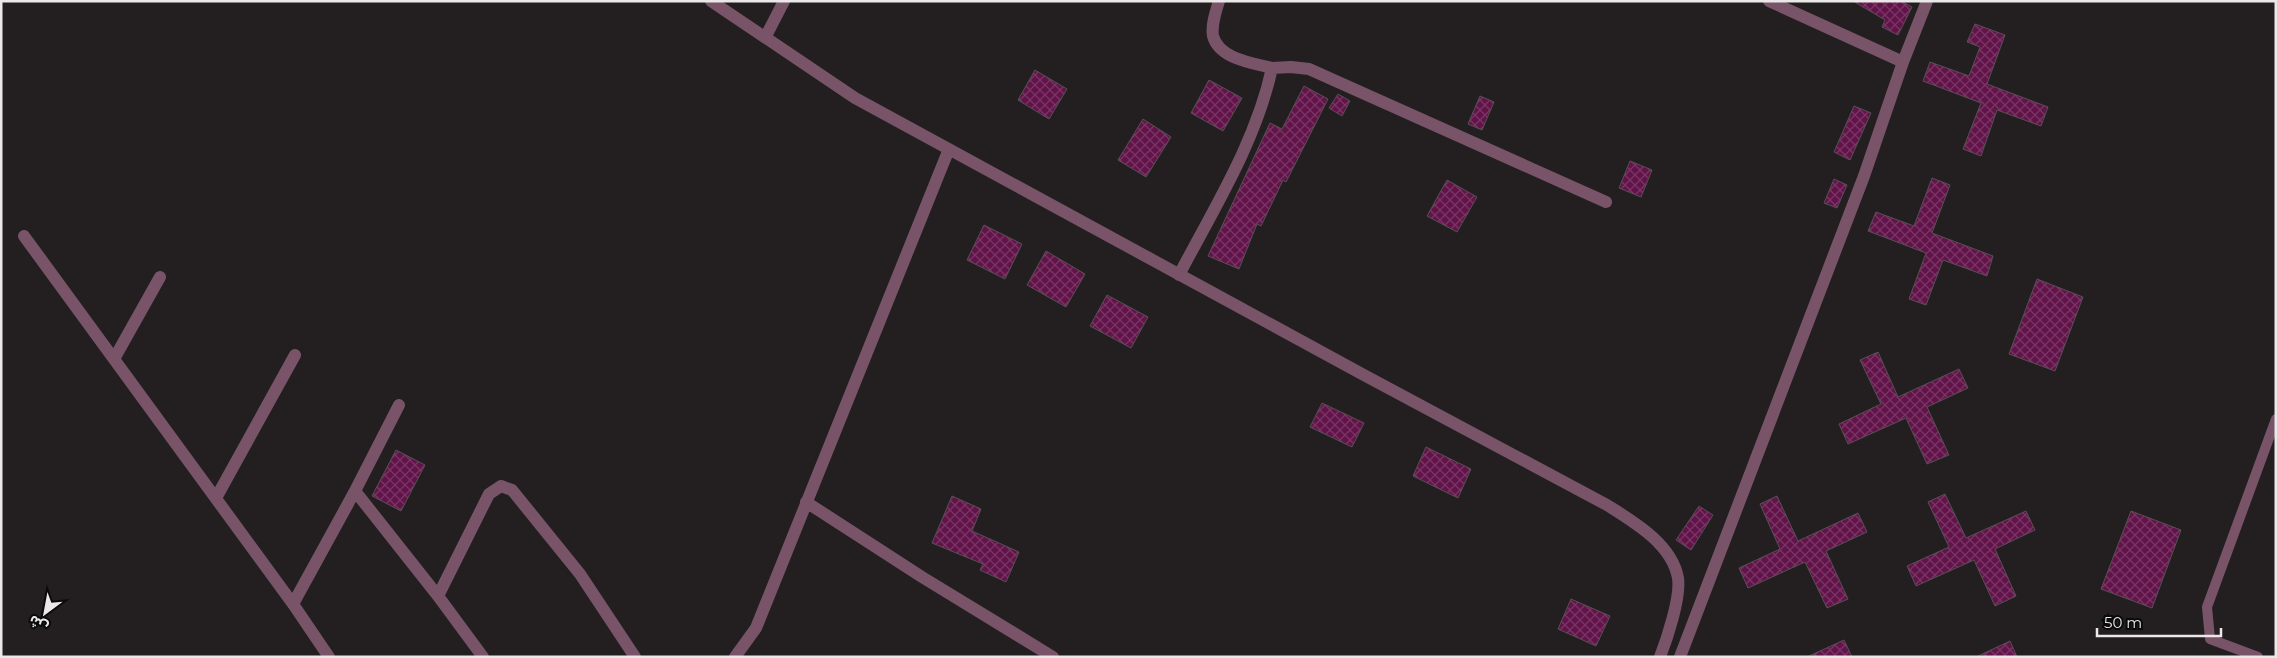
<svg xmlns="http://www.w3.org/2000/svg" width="2277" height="658" font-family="Montserrat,'Noto Sans Arabic',sans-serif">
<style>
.building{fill:url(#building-cross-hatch);stroke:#555153}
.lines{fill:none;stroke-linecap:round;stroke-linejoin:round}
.service{stroke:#795469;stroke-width:10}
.minor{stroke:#795469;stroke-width:12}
</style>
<defs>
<pattern id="building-cross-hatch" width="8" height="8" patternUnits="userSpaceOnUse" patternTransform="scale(1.25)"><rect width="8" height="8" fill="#621349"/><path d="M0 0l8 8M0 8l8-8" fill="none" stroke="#793563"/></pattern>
</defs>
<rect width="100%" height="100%" fill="#231f21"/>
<!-- building -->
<path class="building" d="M1853,1H1901L1912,7L1898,35L1882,27L1885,20Z
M1975,24L2005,35L1987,84L2048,107L2041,126L1997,110L1981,156L1963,149L1981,103L1923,81L1930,62L1969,76L1980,47L1967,42Z
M1035,70L1067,89L1049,119L1018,100Z
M1209,80L1242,98L1223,131L1191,113Z
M1304,86L1328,99L1286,182L1283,180L1261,226L1257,224L1239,269L1208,256L1270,123L1282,129Z
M1338,94L1350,101L1342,116L1329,108Z
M1480,96L1494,102L1482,130L1468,124Z
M1854,106L1871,113L1850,160L1834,152Z
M1143,119L1171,137L1146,177L1118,160Z
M1630,161L1652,170L1641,197L1619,188Z
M1932,178L1950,185L1932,233L1993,256L1987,276L1943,260L1926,305L1909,299L1926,253L1868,231L1876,212L1914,226Z
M1834,179L1847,185L1837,208L1824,203Z
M1447,180L1477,197L1457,232L1427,216Z
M984,225L1022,244L1005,279L967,260Z
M1046,251L1085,274L1066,307L1027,285Z
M2037,279L2083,297L2055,371L2009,354Z
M1107,295L1148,317L1131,348L1090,326Z
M1878,352L1898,397L1959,369L1968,388L1927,407L1949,455L1927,464L1906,418L1848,444L1839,424L1881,404L1860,360Z
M1322,403L1364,423L1352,447L1310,427Z
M1426,447L1471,469L1458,498L1413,476Z
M396,450L425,465L401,511L372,496Z
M1945,494L1966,538L2026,511L2035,530L1995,549L2016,596L1995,606L1974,560L1916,586L1907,566L1949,547L1928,502Z
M952,496L981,509L972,531L1019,552L1006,582L980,570L983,564L932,543Z
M1777,496L1798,541L1858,513L1867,532L1826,551L1848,599L1827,608L1805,562L1748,588L1739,568L1780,549L1760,504Z
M1699,506L1713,515L1691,550L1676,540Z
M2131,511L2181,530L2152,608L2101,589Z
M1571,599L1610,616L1596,646L1558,629Z
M1844,640L1852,657H1807Z
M2010,641L2017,657H1976Z"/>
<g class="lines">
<!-- service -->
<path class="service" d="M2258,657L2210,639L2207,607L2276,419"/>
<!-- minor -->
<path class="minor" d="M711,1L855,98L1362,374L1607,505C1634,522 1672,544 1678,578C1681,597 1667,639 1660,657
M1769,1L1903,62
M766,36L784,1
M1272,68L1291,67L1309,69L1606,202
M24,236L293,604L329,657
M1179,275C1214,208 1256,142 1272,68C1253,63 1219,59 1213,36C1211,25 1216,11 1219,1
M114,359L160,277
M355,491L438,596L483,657
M216,498L295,355
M806,502L922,577L1053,657
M438,596L489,494L501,486L512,490L580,574L635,657
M293,604L355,491L399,405
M735,657L756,628L949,149
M1680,657L1864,176L1903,62L1927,1"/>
</g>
<!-- border -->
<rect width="2277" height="658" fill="none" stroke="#eae8e9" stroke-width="5"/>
<!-- north arrow -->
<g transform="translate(45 613) rotate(212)" stroke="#0b0a0a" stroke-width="4" paint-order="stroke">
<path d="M0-4L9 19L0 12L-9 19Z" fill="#eae8e9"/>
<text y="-8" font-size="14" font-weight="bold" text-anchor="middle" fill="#eae8e9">ش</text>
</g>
<!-- scale -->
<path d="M2097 628v8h124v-8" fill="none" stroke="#eae8e9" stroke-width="2.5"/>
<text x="2104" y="628" font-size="15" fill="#eae8e9" stroke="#0b0a0a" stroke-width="4" paint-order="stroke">50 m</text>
</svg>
